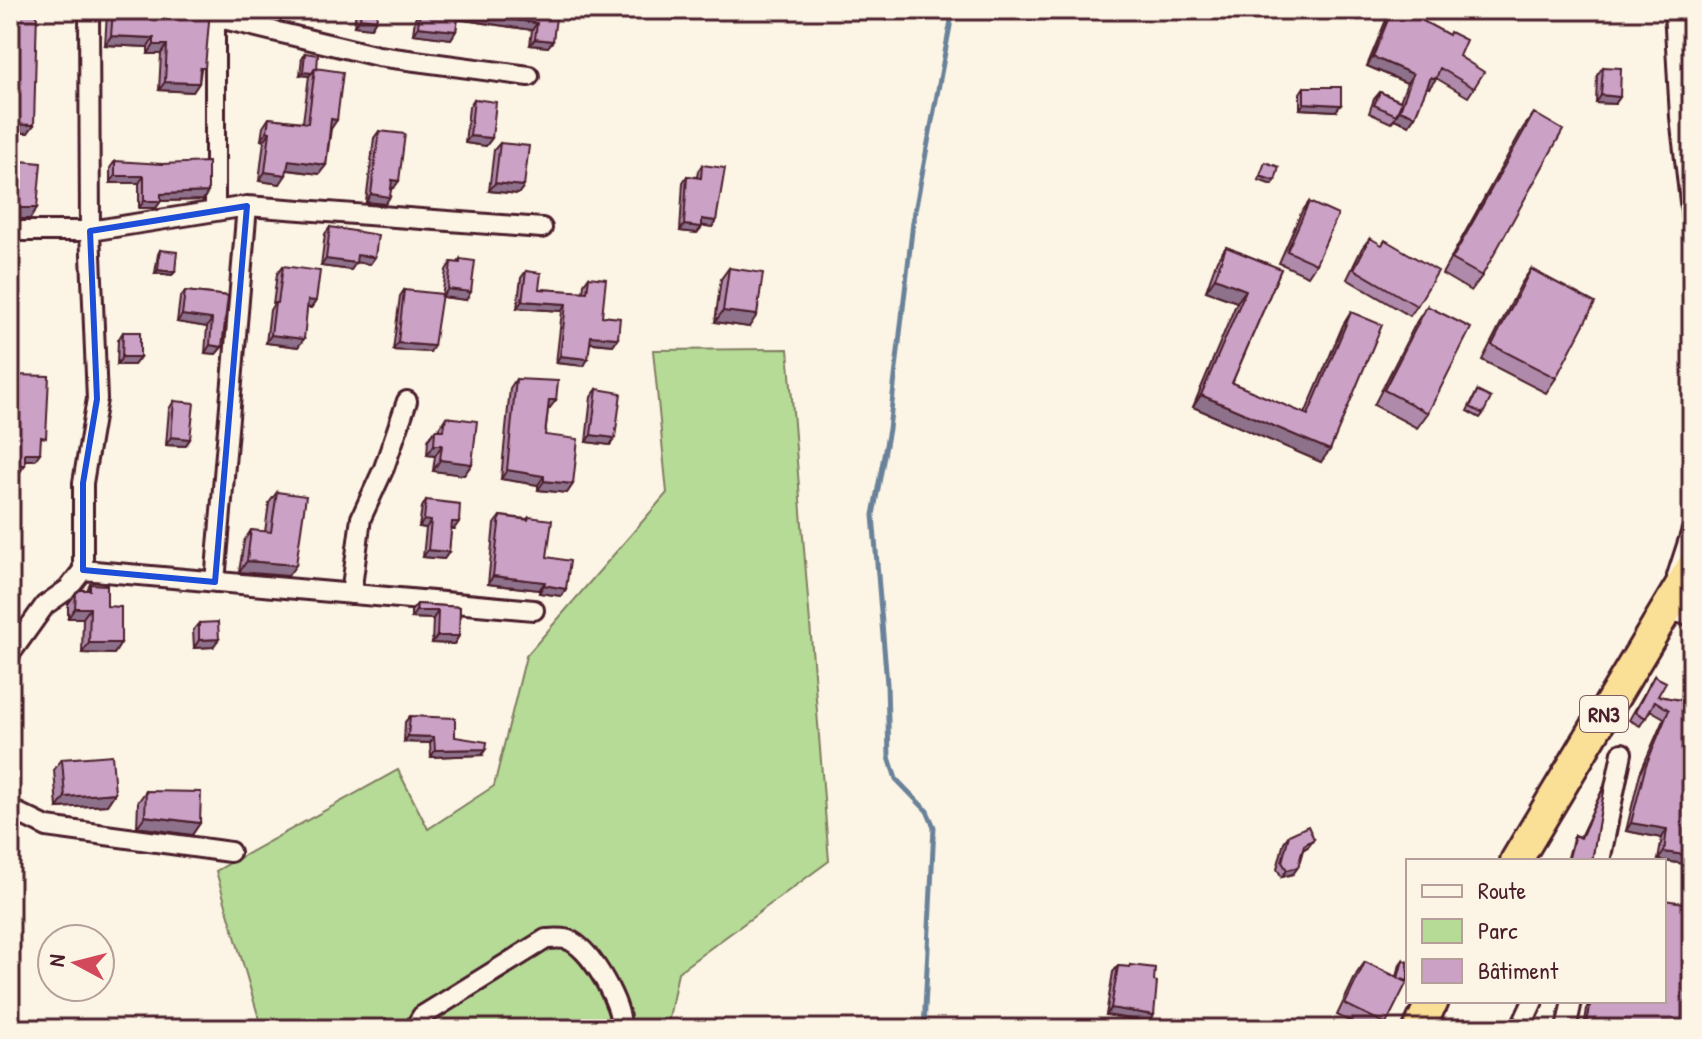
<svg xmlns="http://www.w3.org/2000/svg" width="1702" height="1039" font-family="'Patrick Hand',sans-serif">
<style>
.green{fill:#b5db97;stroke:#807d61;stroke-width:2}
.lines{fill:none;stroke-linecap:round;stroke-linejoin:round}
.stream{stroke:#6b8299;stroke-width:5}
.minor-casing{stroke:#4a1f2b;stroke-width:24}
.trunk-casing{stroke:#4a1f2b;stroke-width:36}
.minor{stroke:#fcf5e5;stroke-width:18}
.trunk{stroke:#fadf96;stroke-width:30}
.wall{fill:#af8aaa;stroke:#4a1f2b;stroke-width:2}
.shaded-wall{fill:#8e718b;stroke:#4a1f2b;stroke-width:2}
.building{fill:#cba1c6;stroke:#4a1f2b;stroke-width:2}
.marked{fill:none;stroke:#1d4ed8;stroke-width:6;stroke-linejoin:round}
.labels{text-anchor:middle;dominant-baseline:central;stroke-width:6;stroke-linejoin:round;paint-order:stroke}
.shield{fill:#fcf5e5;stroke:#7f5f63;stroke-width:2}
.shield-label{font-size:22px;font-weight:bold;fill:#4a1f2b}
</style>
<rect width="100%" height="100%" fill="#fcf5e5"/>
<filter id="ink" filterUnits="userSpaceOnUse"><feTurbulence type="fractalNoise" baseFrequency=".0125" numOctaves="2"/><feDisplacementMap in="SourceGraphic" scale="16" xChannelSelector="R" yChannelSelector="G"/><feConvolveMatrix kernelMatrix="1 2 1 2 8 2 1 2 1" color-interpolation-filters="sRGB"/></filter>
<g filter="url(#ink)">
<!-- green -->
<path class="green" d="M788,349L829,861L678,972L667,1029H262L216,871L398,770L428,829L494,786L526,656L667,493L653,350Z"/>
<g class="lines">
<!-- stream -->
<path class="stream" d="M924,1029L934,827L927,811L896,779L889,757L887,684L873,515L889,429L913,222L953,10"/>
<!-- minor casing -->
<g class="minor-casing">
<path id="minor" d="M215,10V210
M1674,10L1680,117L1692,219
M215,17L378,56L529,76
M10,231H90L247,206L542,228
M83,570L534,610
M1677,576L1692,530
M215,582L247,206
M351,594L361,518L384,468L407,401
M1668,604L1666,610L1692,616
M10,654L45,605L68,589L83,570V483L97,399L90,231L89,10
M10,809L47,827L230,852
M1600,861L1622,753
M414,1029L422,1016L546,939C554,939 563,937 571,941C593,953 622,1004 621,1029
M1520,1029L1533,1001
M1566,1029L1572,1001"/>
</g>
<!-- trunk casing -->
<g class="trunk-casing">
<path id="trunk" d="M1516,861L1692,567
M1419,1029L1432,1001"/>
</g>
<!-- minor -->
<use href="#minor" class="minor"/>
<!-- trunk -->
<use href="#trunk" class="trunk"/>
</g>
<!-- wall -->
<path class="wall" d="M10,10H37L28,133L10,132V71L13,14Z
M109,10H210L199,83L193,92L159,90L161,54H148V47L105,45L107,13Z
M356,10H378L376,20L371,28L354,26Z
M457,10H557L548,47L530,45L532,30L458,19L456,31L451,39L413,34L415,19L420,11L457,16Z
M1391,10H1403L1423,21L1459,56L1474,88L1468,97L1436,78L1429,88L1427,86L1415,116L1409,125L1394,119L1391,123L1369,113L1374,99L1380,92L1400,101L1407,83L1367,66L1388,15Z
M305,53L317,69L331,129L326,165L319,174L287,170L280,184L259,181L264,141L261,140L263,127L269,118L303,122L309,76L300,75L302,57Z
M1603,67L1620,97L1615,104L1596,103L1597,75Z
M1304,87L1336,111L1300,109V93Z
M474,99L492,138L486,146L465,143L469,107Z
M1534,113L1482,276L1471,291L1442,274L1523,128Z
M379,131L394,188H392L385,204L366,202L374,138Z
M500,143L524,186L518,194L489,191L494,150Z
M115,161L203,200L161,201L156,208H139V183H110V168Z
M702,165L716,221L712,227L702,225L697,233L680,231L683,182L687,176L697,177L698,171Z
M1309,202L1316,264L1308,276L1279,263L1301,213Z
M330,227L375,257L370,264L356,262L351,270L321,266L325,234Z
M1370,238L1417,306L1410,316L1347,279L1362,248Z
M1226,247L1281,269L1232,383L1305,414L1343,325L1351,312L1321,462L1193,407L1237,302L1206,291L1217,260Z
M160,250L175,272L172,275L155,273L158,254Z
M460,259L466,300L442,297L446,270L451,262L458,263Z
M283,266L316,301L311,308H307L298,347L266,343L270,310L273,305L277,274Z
M729,268L749,327L715,322L721,279Z
M1531,269L1556,378L1546,393L1482,360L1521,284Z
M526,271L539,289L583,292L584,284L589,277L602,316L618,338L613,345L590,343L584,366L556,363L562,311L517,308L521,278Z
M404,290L430,352L393,350L400,296Z
M185,291L228,296L222,347L216,354L205,353L207,327L177,322L180,298Z
M1427,306L1428,413L1417,428L1374,405L1417,321Z
M123,332L140,357L134,365H117L118,340Z
M516,379L549,409H548L545,435L573,484L567,493L538,490V485L501,479L510,388Z
M597,389L615,438L610,445L586,442L591,397Z
M1477,391L1483,414L1480,418L1467,411Z
M174,401L190,439L185,446L166,445L169,409Z
M446,417L472,464L464,475L433,471L435,456L427,455L428,440L435,430H438Z
M277,492L288,576L239,572L244,541L251,530L265,532L269,503Z
M426,500L454,529H451L449,552L444,559L423,557L426,528L419,527L422,507Z
M500,516L527,519L529,517L547,557L566,589L561,596L539,593V590L488,584L494,524Z
M90,584L107,606L121,643L114,654L82,653L83,618H68V604L76,593L87,590Z
M417,604L460,607L459,636L454,644L432,643L433,619L411,618V611Z
M199,623L213,647L194,648L193,630Z
M1654,676L1658,696L1692,702V781L1686,780L1683,802L1692,865L1658,860L1662,838L1626,831L1640,773L1664,718L1650,710L1640,726L1629,720Z
M410,716L455,737L482,755L431,757L430,743L404,742L405,722Z
M62,759L115,793L107,805L57,808L54,770Z
M1605,784L1592,861H1567L1573,839L1575,835L1580,837Z
M146,791L200,823L192,835L137,827L138,802Z
M1289,835L1314,839L1309,846L1303,850L1298,867L1293,874L1282,877L1277,869L1284,842Z
M1403,960L1405,985L1383,1029H1365L1337,1015L1357,973L1365,962L1397,977L1400,964Z
M1130,965L1154,981V1015L1149,1022L1106,1015L1113,972L1118,966L1129,967Z
M1588,1001H1664L1685,1029H1584Z"/>
<!-- shaded-wall -->
<path class="shaded-wall" d="M40,10H78L77,12Z
M461,12L537,23L532,30L456,19Z
M360,18L376,20L371,28L354,26Z
M418,27L456,31L451,39L413,34Z
M111,36L154,38L148,47L105,45Z
M535,39L553,41L548,47L530,45Z
M154,45H167L161,54H148Z
M1373,57L1413,74L1407,83L1367,66Z
M303,72L312,73L309,76L300,75Z
M1431,77L1436,79L1429,88L1424,86Z
M165,82L199,83L193,92L159,90Z
M1601,95L1620,97L1615,104L1596,103Z
M1304,103L1341,105L1336,111L1300,109Z
M1400,110L1415,116L1409,125L1394,119Z
M331,119L337,120L331,129L325,128Z
M12,124L34,125L28,133L10,132V127Z
M267,131L270,132L264,141L261,140Z
M470,136L492,138L486,146L465,143Z
M289,160L326,165L319,174L282,169Z
M265,172L286,175L280,184L259,181Z
M115,176H144L139,183H110Z
M1260,176L1275,181L1272,185L1258,180Z
M392,180L399,181L394,188L388,187Z
M495,183L524,186L518,194L489,191Z
M208,192L203,200L161,201L156,208H139L144,201L161,194Z
M371,194L390,197L385,204L366,202Z
M17,208H37L30,219H10V212Z
M702,219L716,221L712,227L698,225Z
M684,225L702,227L697,233L680,231Z
M357,255L375,257L370,264L352,262Z
M326,259L356,263L351,270L321,266Z
M158,270L175,272L172,275L155,273Z
M1215,278L1246,290L1237,302L1206,291Z
M448,289L471,292L466,300L442,297Z
M308,300L316,301L311,308L303,307Z
M522,301L566,304L562,311L517,308Z
M723,311L757,315L749,327L715,322Z
M182,315L212,319L207,327L177,322Z
M271,335L304,339L298,347L266,343Z
M591,336L618,338L613,345L586,342Z
M398,343L434,346L430,352L393,350Z
M210,345L222,347L216,354L205,353Z
M560,356L588,359L584,366L556,363Z
M122,357H140L134,365H117Z
M1201,395L1330,450L1321,462L1193,407Z
M549,400H556L549,409H543Z
M591,435L615,438L610,445L586,442Z
M171,437L190,439L185,446L166,445Z
M434,445H442L435,456L427,455Z
M25,453H40L35,460H20Z
M440,460L472,464L464,475L433,471Z
M10,465H25L20,472H10Z
M507,470L544,476L538,485L501,479Z
M544,481L573,484L567,493L538,490Z
M424,520L431,521L426,528L419,527Z
M452,522H459L454,529H447Z
M428,550L449,552L444,559L423,557Z
M247,561L296,565L288,576L239,572Z
M493,576L545,582L539,590L488,584Z
M544,585L566,589L561,596L539,593Z
M75,608H90L83,618H68Z
M416,611H438L433,619L411,618Z
M437,636H459L454,644L432,643Z
M219,639L213,647L194,648L199,640Z
M89,643H121L114,654L82,653Z
M408,736L434,737L430,743L404,742Z
M486,749L482,755L431,757L435,750Z
M1688,772H1692V781L1682,780Z
M115,793L107,805L57,808L65,797Z
M145,816L200,823L192,835L137,827Z
M1631,823L1667,829L1662,838L1626,831Z
M1314,839L1309,846L1299,852L1304,845Z
M1664,852L1692,856V865L1658,860Z
M1298,867L1293,874L1282,877L1287,870Z
M1111,1008L1154,1015L1149,1022L1106,1015Z"/>
<!-- building -->
<path class="building" d="M18,10H37L34,125L12,124Z
M113,10H210L205,68H200L199,83L165,82L167,45H154V38L111,36Z
M361,10H378L376,20L360,18Z
M461,10H557L553,41L535,39L537,23L461,12Z
M1392,10H1403L1424,19L1423,21L1449,35L1450,32L1466,40L1459,56L1484,72L1474,88L1440,68L1436,79L1431,77L1415,116L1400,110L1413,74L1373,57Z
M420,11L458,16L456,31L418,27Z
M305,53L318,55L317,69L315,68L312,73L303,72Z
M1603,67L1621,68L1620,97L1601,95Z
M315,68L343,72L337,120L331,119L326,165L289,160L286,175L265,172L270,132L267,131L269,118L308,123Z
M1304,87H1341V105L1304,103Z
M1380,92L1402,102L1396,115L1374,105Z
M474,99L496,102L492,138L470,136Z
M1534,113L1563,130L1482,276L1452,259Z
M379,131L405,134L399,181L392,180L390,197L371,194Z
M500,143L529,146L524,186L495,183Z
M10,160L41,163L37,208H17L10,212Z
M115,161L162,164L208,162V192L161,194V201H144V176H115Z
M1265,162L1279,167L1275,181L1260,176Z
M702,165L725,168L716,221L702,219V227L684,225L687,176L701,178Z
M1309,202L1338,215L1316,264L1287,251Z
M330,227L378,235L375,257L357,255L356,263L326,259Z
M1370,238L1382,245L1385,240L1438,271L1417,306L1354,269Z
M1226,247L1281,269L1232,383L1308,415L1351,312L1382,325L1330,450L1201,395L1246,290L1215,278Z
M160,250L177,252L175,272L158,270Z
M460,259L475,261L471,292L448,289L451,262L460,263Z
M283,266L320,271L316,301L308,300L304,339L271,335L275,303H278Z
M729,268L763,273L757,315L723,311Z
M1531,269L1595,303L1556,378L1492,345Z
M526,271L541,273L539,289L587,292L589,277L606,279L602,316L620,318L618,338L591,336L588,359L560,356L566,304L522,301Z
M404,290L442,294L434,346L398,343Z
M185,291L228,296L222,347L210,345L212,319L182,315Z
M1427,306L1471,328L1428,413L1384,390Z
M123,332H140V357H122Z
M10,340H15V375L49,376L46,438L41,437L40,453H25V465H10Z
M516,379L558,381L556,400H549L545,435L578,439L573,484L544,481V476L507,470Z
M597,389L621,393L615,438L591,435Z
M1477,391L1491,398L1483,414L1470,407Z
M174,401L194,403L190,439L171,437Z
M446,417L477,421L472,464L440,460L442,445H434L435,430H444Z
M277,492L306,496L296,565L247,561L251,530L271,532Z
M426,500L460,504L459,522H452L449,552L428,550L431,521L424,520Z
M500,516L528,520L529,517L552,520L547,557L570,561L566,589L544,585L545,582L493,576Z
M90,584L107,585V606L121,607V643H89L90,608H75L76,593L80,590H90Z
M417,604L460,607L459,636H437L438,611H416Z
M218,622L219,639L199,640V623Z
M1654,676L1666,682L1658,696L1692,702V772H1688L1683,802L1692,803V856L1664,852L1667,829L1631,823L1646,765L1669,710L1655,701L1646,718L1635,712Z
M410,716L455,718V737L487,742L486,749L435,750L434,737L408,736Z
M112,755L115,793L65,797L62,759Z
M1605,784L1592,861H1568L1575,835L1581,838Z
M146,791L201,792L200,823L145,816Z
M1308,826L1314,839L1304,845L1298,867L1287,870L1282,862L1289,835Z
M1664,900L1692,904V996L1685,1029H1586L1591,1001H1664Z
M1403,960L1408,962V981L1398,978Z
M1365,962L1407,982L1386,1024L1345,1004Z
M1130,965L1155,968L1154,981L1157,982L1154,1015L1111,1008L1118,966L1130,967Z"/>
</g>
<!-- marked area -->
<path class="marked" d="M247,206L215,582L83,570V483L97,399L90,231Z"/>
<g class="labels">
<!-- shield labels -->
<rect class="shield" x="1580" y="696" width="48" height="36" rx="6"/>
<g class="shield-label">
<text x="1604" y="714">RN3</text>
</g>
</g>
<!-- margin -->
<rect width="1702" height="1039" fill="none" stroke="#fcf5e5" stroke-width="40"/>
<rect x="20" y="20" width="1662" height="999" fill="none" stroke="#4a1f2b" stroke-width="3" filter="url(#ink)"/>
<!-- legend -->
<rect x="1406" y="859" width="260" height="144" fill="#fcf5e5" stroke="#b59f9b" stroke-width="2"/>
<rect x="1422" y="885" width="40" height="12" fill="#fcf5e5" stroke="#b59f9b" stroke-width="2"/>
<text x="1478" y="899" font-size="24" fill="#4a1f2b">Route</text>
<rect x="1422" y="919" width="40" height="24" fill="#b5db97" stroke="#b59f9b" stroke-width="2"/>
<text x="1478" y="939" font-size="24" fill="#4a1f2b">Parc</text>
<rect x="1422" y="959" width="40" height="24" fill="#cba1c6" stroke="#b59f9b" stroke-width="2"/>
<text x="1478" y="979" font-size="24" fill="#4a1f2b">Bâtiment</text>
<!-- north arrow -->
<g transform="translate(76 963) rotate(277)"><circle r="38" fill="#fcf5e5" stroke="#b59f9b" stroke-width="2"/>
<path d="M0-6L14 30L0 20L-14 30Z" fill="#d1495b"/>
<text y="-12" font-size="22" font-weight="bold" text-anchor="middle" fill="#4a1f2b">N</text>
</g>
</svg>
